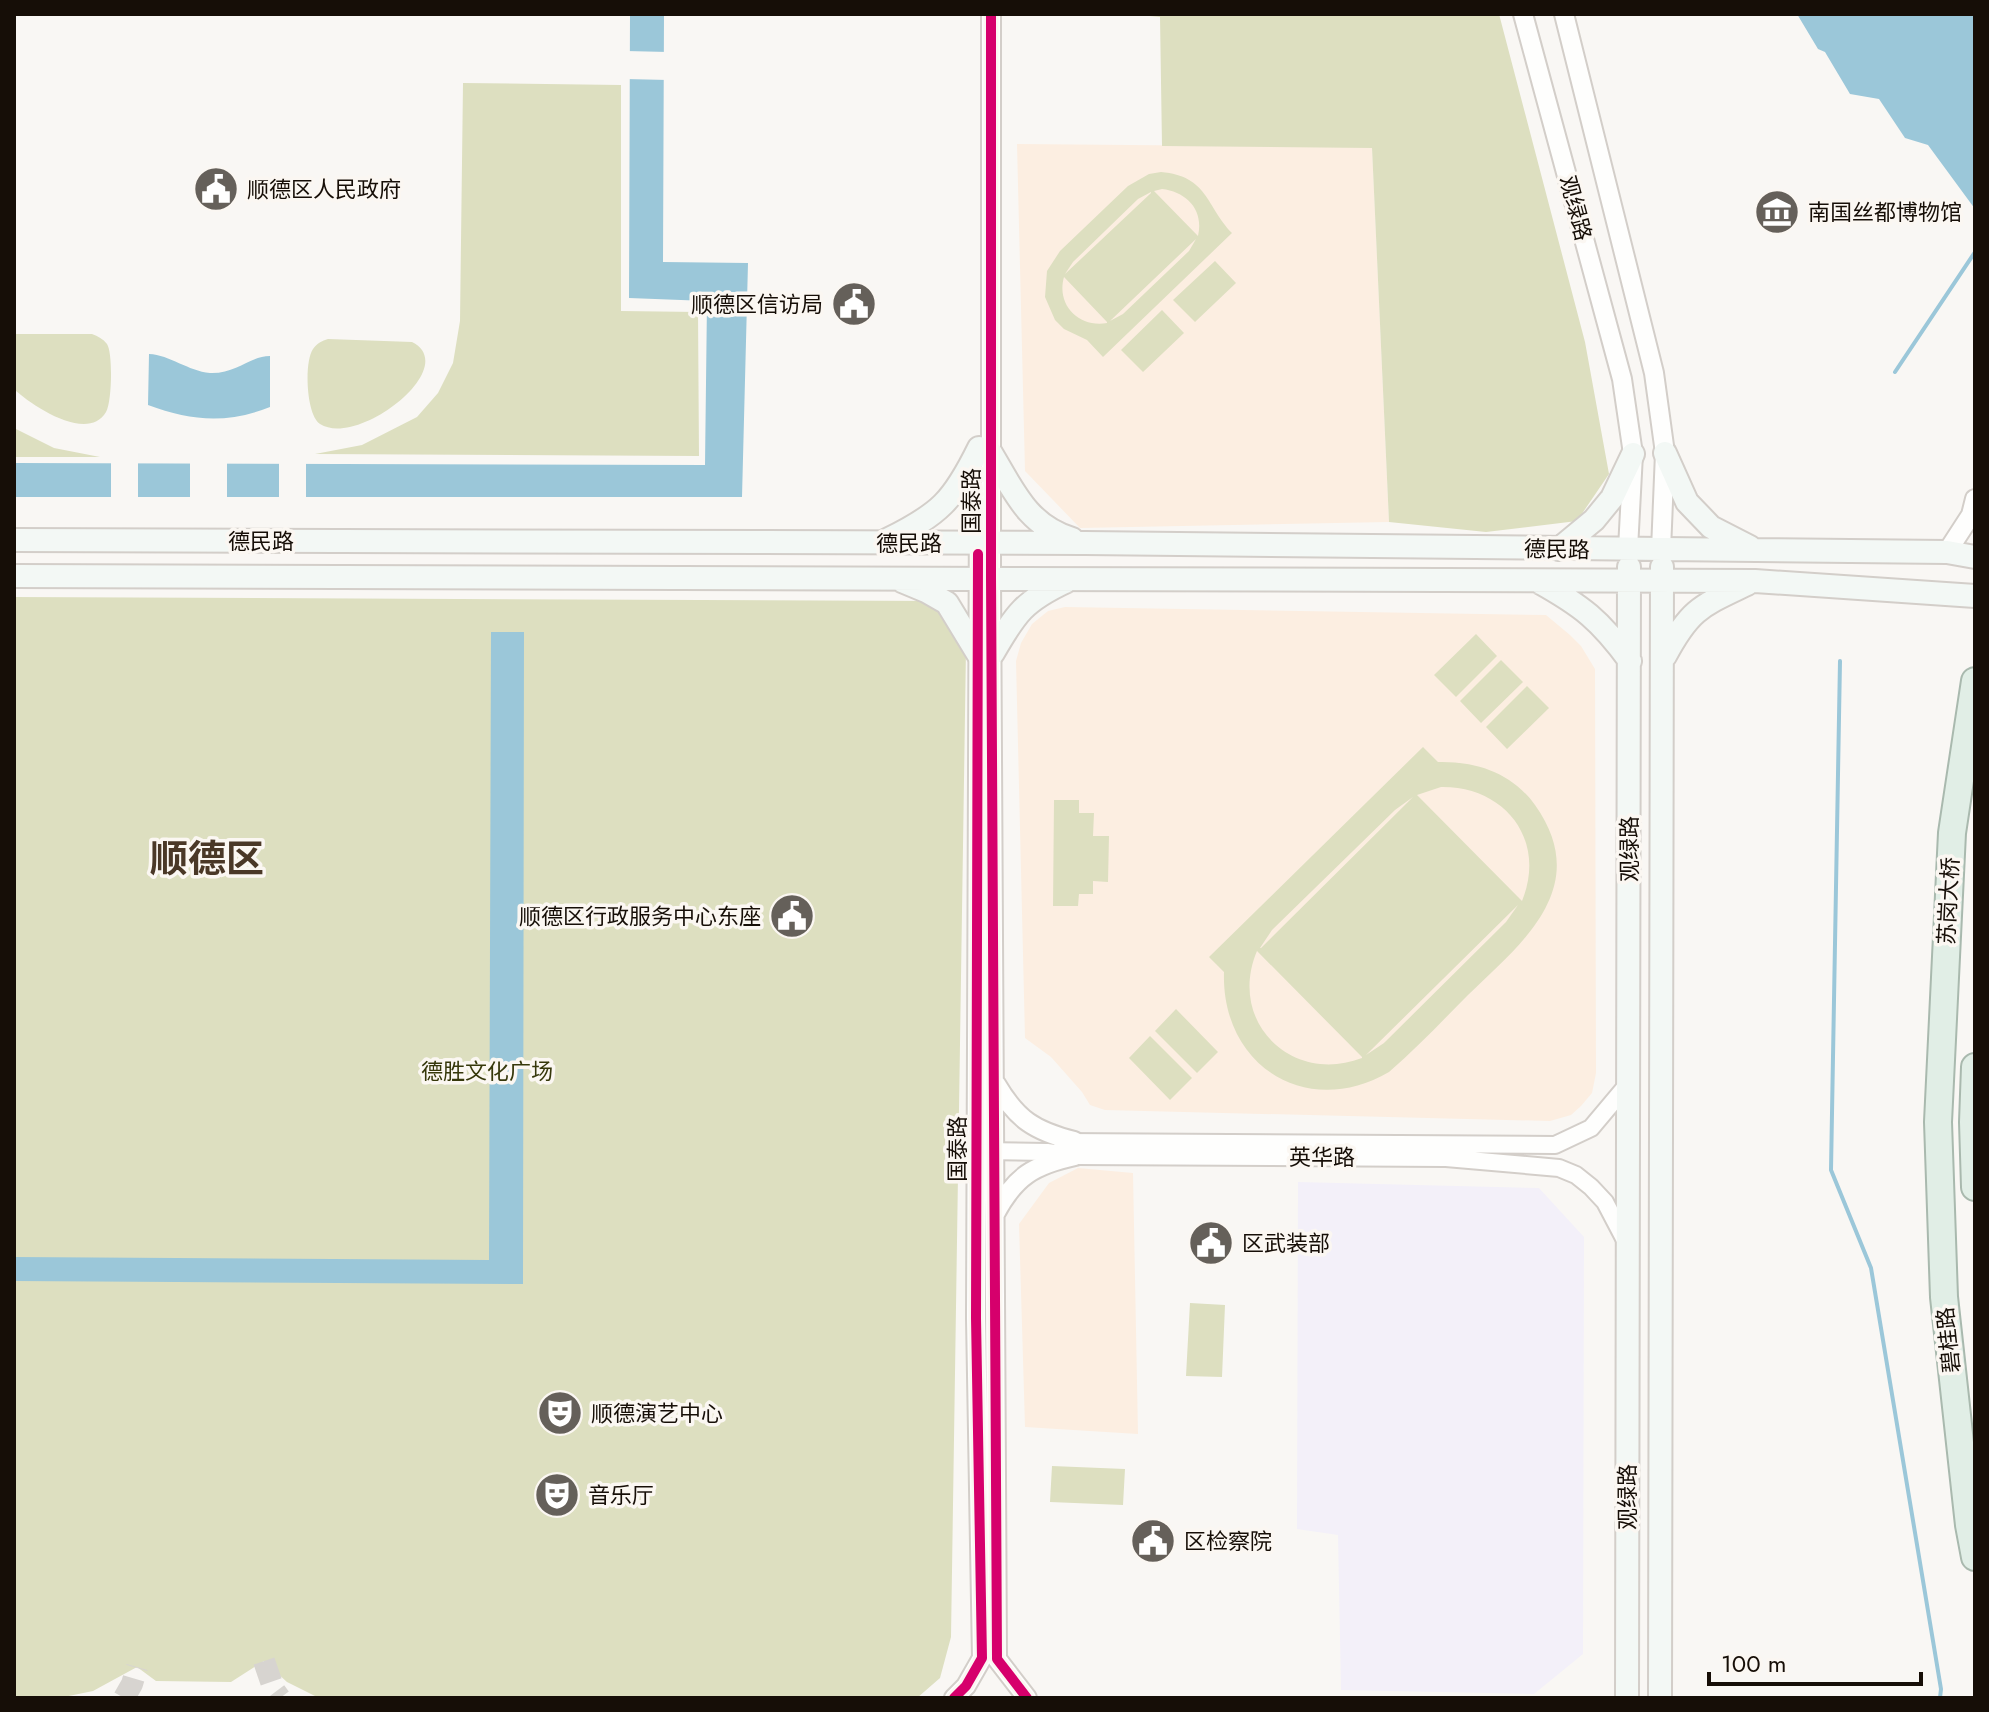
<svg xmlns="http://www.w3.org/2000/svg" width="1989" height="1712" font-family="Jost,'Noto Sans SC',sans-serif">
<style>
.commercial{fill:#f3f0f9}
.built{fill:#fceee1}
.green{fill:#dddfc0;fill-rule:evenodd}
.water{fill:#9bc7d9}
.pier{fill:#f9f7f4}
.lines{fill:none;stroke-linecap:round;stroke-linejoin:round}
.stream{stroke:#9bc7d9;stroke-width:4}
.secondary-tunnel{stroke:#d7d4d0;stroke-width:22;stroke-dasharray:22 11;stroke-linecap:butt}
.minor-casing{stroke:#d3cec9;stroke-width:20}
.tertiary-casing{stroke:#d3cec9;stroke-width:22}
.secondary-casing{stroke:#d3cec9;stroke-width:26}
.trunk-casing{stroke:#a9b9ae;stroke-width:30}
.minor{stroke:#fefefd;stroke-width:16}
.tertiary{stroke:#fefefd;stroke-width:18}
.secondary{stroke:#f3f8f5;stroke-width:22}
.trunk{stroke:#e1eee6;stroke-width:26}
.cycleway-casing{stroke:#fbf7f2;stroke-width:15}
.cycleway{stroke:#d6006c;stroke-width:10}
.labels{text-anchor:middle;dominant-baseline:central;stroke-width:7;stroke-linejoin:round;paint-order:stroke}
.poi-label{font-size:22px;fill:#160e07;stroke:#fbf7f2;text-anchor:start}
.street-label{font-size:22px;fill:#160e07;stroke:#fbf7f2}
.park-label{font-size:22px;fill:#36380b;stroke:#fbf7f2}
.town-label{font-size:38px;font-weight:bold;fill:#4a3827;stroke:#fbf7f2}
</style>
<rect width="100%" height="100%" fill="#f9f7f4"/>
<!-- commercial -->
<path class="commercial" d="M1298,1182L1539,1188L1584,1237L1583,1654L1534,1694L1341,1690L1338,1535L1297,1529Z"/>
<!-- built -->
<path class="built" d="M1017,144L1372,147L1389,522L1080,528L1025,471Z
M1065,607L1546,615L1570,635L1581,646L1595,669L1596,1073L1592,1093L1581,1106L1571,1115L1550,1121L1105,1110L1090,1105L1082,1092L1051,1057L1025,1038L1016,661L1021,643L1032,624L1048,611Z
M1078,1168L1133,1173L1138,1434L1025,1427L1019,1224L1049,1183Z"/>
<!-- green -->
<path class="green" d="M1128,14H1499L1585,342L1609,474L1577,521L1486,532L1389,522L1372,148L1162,146L1160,17Z
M463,83L621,85V311L698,312L699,456L315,454L362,445L417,417L438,393L453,363L460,321Z
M1161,172C1208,176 1206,206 1232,233L1103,357L1087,340L1064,329L1055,320L1045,297L1047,271L1060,251L1128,186L1149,174ZM1162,189C1187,192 1204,210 1198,236L1154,191ZM1151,192V193L1065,274L1073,262L1138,199ZM1196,239L1189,251L1123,314L1110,321ZM1064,277L1107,322V323C1079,328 1056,305 1064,277Z
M1215,261L1236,283L1195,322L1173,300Z
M1162,310L1184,333L1143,372L1121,350Z
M14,334H92C98,336 103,339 107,344C113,353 112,402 106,412C88,443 32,406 14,389Z
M328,339L412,342C462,367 358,448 320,424C306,415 304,362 313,349C317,343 322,341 328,339Z
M14,428L54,448L100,457H14Z
M14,597L936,601L966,648L951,1637L940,1678L917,1698H319L287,1682L264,1661L231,1682L156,1681L137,1667L93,1691L59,1698H14Z
M1476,634L1497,656L1456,697L1434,675Z
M1501,660L1523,682L1481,723L1460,701Z
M1527,686L1549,708L1507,749L1486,727Z
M1423,747L1438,762C1476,761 1512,773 1535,805C1593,887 1523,942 1468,995C1442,1021 1417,1048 1389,1072C1307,1120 1221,1066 1224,972L1209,957ZM1441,787C1505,786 1547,840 1522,901L1417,795ZM1413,797L1261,948H1260L1272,930L1395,810ZM1518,905L1506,922L1384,1043L1366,1055ZM1257,951L1362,1057V1058C1292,1085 1227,1022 1257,951Z
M1054,800H1079V813H1094L1093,836H1109L1108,882L1093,881V894H1079L1078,906H1053Z
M1176,1009L1218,1052L1197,1073L1155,1031Z
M1150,1036L1192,1078L1170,1100L1129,1058Z
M1190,1303L1225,1305L1222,1377L1186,1376Z
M1052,1466L1125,1469L1123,1505L1050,1502Z"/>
<!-- water -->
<path class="water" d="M630,14H664L663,262L748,263L742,497H14V463L705,465L707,301L629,298Z
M1797,14H1975V209L1928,145L1905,138L1879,99L1850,94L1825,52L1818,49Z
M149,354C170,355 188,371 210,373C236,374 250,356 270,356V407C227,424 191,421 148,405Z
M491,632H524L523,1284L14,1281V1257L489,1260Z"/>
<!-- pier -->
<path class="pier" d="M626,51L668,52V80L625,79Z
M111,459H138V501H111Z
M190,459H227V501H190Z
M279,459H306V501H279Z"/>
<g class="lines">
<!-- stream -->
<path class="stream" d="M1895,372L1975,252
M1840,661L1831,1170L1871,1268L1941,1689L1940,1698"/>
<!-- secondary-tunnel -->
<path class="secondary-tunnel" d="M264,1661L274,1690L280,1698
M124,1698L132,1684L137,1667"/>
<!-- minor casing -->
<g class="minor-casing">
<path id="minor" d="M1062,1142L1555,1145L1591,1128L1628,1084
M982,1151L1047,1152L1075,1156L1446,1158L1559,1168L1576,1175L1591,1187L1605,1202L1626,1242"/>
</g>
<!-- tertiary casing -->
<g class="tertiary-casing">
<path id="tertiary" d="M991,14V577L997,1659L1027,1698
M1523,14L1622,379L1633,454L1628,549
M1564,14L1654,373L1665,453L1661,550
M1947,552L1971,515L1975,499
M996,1084C1017,1120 1035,1131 1074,1141
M995,1214C1015,1176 1034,1165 1075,1156
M954,1698L966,1686L982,1658L976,1318L979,497"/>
</g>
<!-- secondary casing -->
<g class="secondary-casing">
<path id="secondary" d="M991,453C1014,491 1027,525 1072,539
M1665,453L1687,502L1711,527L1750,547
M14,540L1085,543L1947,552L1975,557
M887,540C940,514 953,501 979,448
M1559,549L1594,520L1612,498L1633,454
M14,576L1755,581L1975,596
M902,581L926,591L947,603L978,654
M1539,582C1582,606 1600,620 1630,661
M993,653C1016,613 1024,601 1067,581
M1665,656C1690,609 1701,606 1747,584
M1627,1698L1629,567
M1660,1698L1662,567"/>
</g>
<!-- trunk casing -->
<g class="trunk-casing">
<path id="trunk" d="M1975,681L1952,833L1938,1122L1944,1297L1969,1525L1975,1557
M1975,1067L1973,1122L1975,1187"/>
</g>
<!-- minor -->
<use href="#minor" class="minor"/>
<!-- tertiary -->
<use href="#tertiary" class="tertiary"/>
<!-- secondary -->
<use href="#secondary" class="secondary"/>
<!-- trunk -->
<use href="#trunk" class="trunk"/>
<!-- cycleway casing -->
<g class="cycleway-casing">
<path id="cycleway" d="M991,14V577L997,1659L1027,1698
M954,1698L966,1686L982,1658L976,1318L978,554"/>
</g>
<!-- cycleway -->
<use href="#cycleway" class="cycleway"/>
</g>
<!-- icons -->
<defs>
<g id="civic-disc" transform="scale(2.3)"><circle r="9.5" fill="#65605a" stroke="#fbf7f2"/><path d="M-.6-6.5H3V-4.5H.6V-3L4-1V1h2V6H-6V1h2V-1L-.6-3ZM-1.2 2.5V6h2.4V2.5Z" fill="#fff"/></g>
<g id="museum-disc" transform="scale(2.3)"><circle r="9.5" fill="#65605a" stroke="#fbf7f2"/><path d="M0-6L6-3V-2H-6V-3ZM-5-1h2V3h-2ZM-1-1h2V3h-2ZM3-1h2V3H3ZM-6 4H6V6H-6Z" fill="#fff"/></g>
<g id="theatre-disc" transform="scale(2.3)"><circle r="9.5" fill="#65605a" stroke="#fbf7f2"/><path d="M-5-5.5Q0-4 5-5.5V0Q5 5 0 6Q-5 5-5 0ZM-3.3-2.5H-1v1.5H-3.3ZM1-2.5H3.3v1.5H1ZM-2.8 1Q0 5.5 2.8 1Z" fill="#fff"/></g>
</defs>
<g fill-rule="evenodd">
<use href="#civic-disc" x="216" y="189"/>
<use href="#museum-disc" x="1777" y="212"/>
<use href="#civic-disc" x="854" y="304"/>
<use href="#civic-disc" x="792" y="916"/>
<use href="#civic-disc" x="1211" y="1243"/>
<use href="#theatre-disc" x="560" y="1413"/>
<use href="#theatre-disc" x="557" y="1495"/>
<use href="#civic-disc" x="1153" y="1541"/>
</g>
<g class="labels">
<!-- poi labels -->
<g class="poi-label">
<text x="247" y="189">顺德区人民政府</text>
<text x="1808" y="212">南国丝都博物馆</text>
<text x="823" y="304" text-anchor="end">顺德区信访局</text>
<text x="761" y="916" text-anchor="end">顺德区行政服务中心东座</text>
<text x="1242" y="1243">区武装部</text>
<text x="591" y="1413">顺德演艺中心</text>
<text x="588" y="1495">音乐厅</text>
<text x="1184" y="1541">区检察院</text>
</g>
<!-- street labels -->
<g class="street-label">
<text transform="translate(1576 208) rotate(75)">观绿路</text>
<text transform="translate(971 501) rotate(-90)">国泰路</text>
<text x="261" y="541">德民路</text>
<text x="909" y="543">德民路</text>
<text transform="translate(1557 549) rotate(1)">德民路</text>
<text transform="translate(1629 849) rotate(-90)">观绿路</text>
<text transform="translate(1948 901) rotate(-87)">苏岗大桥</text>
<text transform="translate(957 1149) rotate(-90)">国泰路</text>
<text x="1322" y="1157">英华路</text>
<text transform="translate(1948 1340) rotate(-96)">碧桂路</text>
<text transform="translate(1627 1497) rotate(-90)">观绿路</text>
</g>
<!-- park labels -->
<g class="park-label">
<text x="487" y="1071">德胜文化广场</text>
</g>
<!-- town labels -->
<g class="town-label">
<text x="207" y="858">顺德区</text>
</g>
</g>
<!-- border -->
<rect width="1989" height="1712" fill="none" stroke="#160e07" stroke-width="32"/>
<!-- scale -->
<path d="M1709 1672v12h212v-12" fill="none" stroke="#160e07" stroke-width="4"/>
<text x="1721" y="1672" font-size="24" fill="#160e07" stroke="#fbf7f2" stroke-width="6" paint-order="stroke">100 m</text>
</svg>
